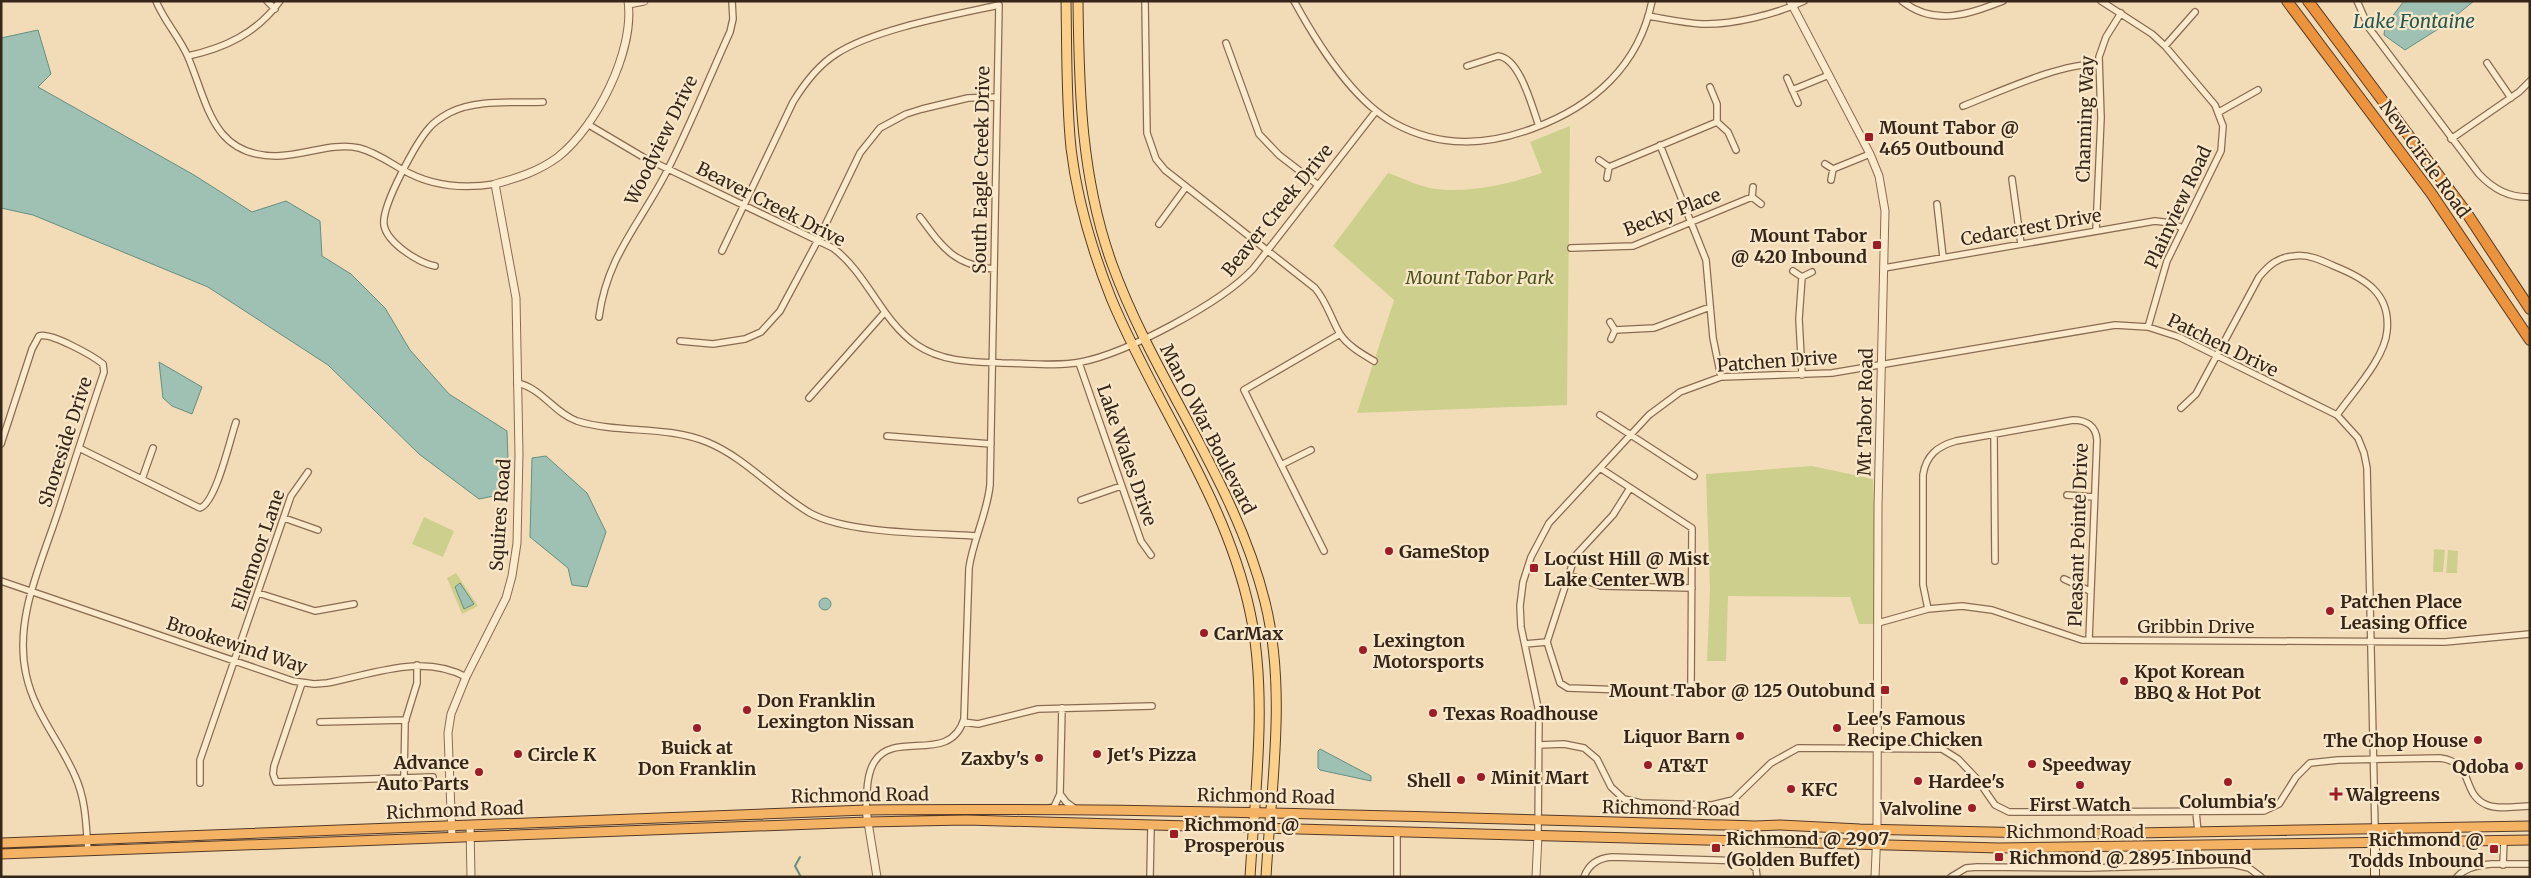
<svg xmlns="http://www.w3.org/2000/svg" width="2531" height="878" font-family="Merriweather,serif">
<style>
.green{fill:#cdd08c}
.water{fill:#9ec1b4;stroke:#658f81}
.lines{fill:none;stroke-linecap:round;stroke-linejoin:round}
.stream{stroke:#658f81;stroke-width:2}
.minor-casing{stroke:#896b52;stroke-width:8}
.tertiary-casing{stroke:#896b52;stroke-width:9}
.secondary-casing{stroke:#6a4c36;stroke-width:10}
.primary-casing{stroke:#553a27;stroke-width:11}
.trunk-casing{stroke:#553a27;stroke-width:11}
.motorway-casing{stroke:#553a27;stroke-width:12}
.minor{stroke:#fceacc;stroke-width:5.5}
.tertiary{stroke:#fceacc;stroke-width:7}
.secondary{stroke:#fceacc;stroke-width:8}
.primary{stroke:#fad08a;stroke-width:9}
.trunk{stroke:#f3b264;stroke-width:9}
.motorway{stroke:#ec933e;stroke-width:10}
.poi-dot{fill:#9d1d27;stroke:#f8e7c8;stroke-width:2}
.labels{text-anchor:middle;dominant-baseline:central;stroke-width:4.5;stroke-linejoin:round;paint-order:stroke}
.street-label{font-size:18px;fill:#362519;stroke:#f8e7c8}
.poi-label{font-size:18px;font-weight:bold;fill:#362519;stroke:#f8e7c8;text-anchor:start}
.park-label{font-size:18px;font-style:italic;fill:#4b541d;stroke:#f8e7c8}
.water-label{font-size:19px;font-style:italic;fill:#265851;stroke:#f8e7c8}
</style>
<rect width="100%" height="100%" fill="#f2dcb8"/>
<!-- green -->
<path class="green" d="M1570,126L1567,405L1357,413L1394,300L1333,246L1388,173C1403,178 1420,187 1436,189C1471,193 1509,184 1542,173L1530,142Z
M1812,466L1873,479L1876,620L1873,624H1859L1850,597L1728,596L1726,661H1707L1710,589L1706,474Z
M424,517L454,531L443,557L412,544Z
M2434,549L2445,550L2443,572H2433Z
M2448,550L2458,551L2457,573H2446Z
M456,573L478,606L462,614L447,578Z"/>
<!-- water -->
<path class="water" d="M2404,1H2474L2443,26L2405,50L2384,35L2385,26Z
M38,30L51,74L38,87L194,175L252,212L286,201L320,221L322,256L351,274L385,308L410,350L449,394L507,431L509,488L504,494L479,499L419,454L328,365L208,287L33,215L1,208V38Z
M159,362L202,387L192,414L172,406L163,398Z
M546,456L587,493L606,532L587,587L572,585L568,568L530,537L532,458Z
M460,583L474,604L464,609L455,587Z
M819 604a6 6 0 1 1 12 0a6 6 0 1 1-12 0Z
M1320,749L1371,776V781L1320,770L1318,768V751Z"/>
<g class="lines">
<!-- stream -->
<path class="stream" d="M800,857L795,866L801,877"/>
<!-- minor casing -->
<g class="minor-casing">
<path id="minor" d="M156,1C164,21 180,38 188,57C208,104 212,156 276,156C303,156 332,142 359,148C375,152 389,162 403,170C431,186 464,189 495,184
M267,1L275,9
M1145,1L1147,133L1156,159L1165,170L1315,288C1327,302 1331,319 1340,334C1348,346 1362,354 1374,361
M1294,1C1317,43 1352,100 1394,123C1440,148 1486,146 1534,128C1593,106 1639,66 1652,1
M1902,1C1935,27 1969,14 2003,1
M2101,1L2152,34L2165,46L2215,105L2223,126L2221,151L2167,261L2148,327
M2357,1L2369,28L2479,174C2493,189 2509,198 2530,197
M1648,16C1666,19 1684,23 1702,24C1732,25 1777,14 1804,1
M1226,43L1259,134L1279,155L1318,185
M2165,46L2195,12
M188,56C225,48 257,33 280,1
M2487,63L2511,98
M1467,66L1498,56C1520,58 1532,107 1539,126
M1787,78L1798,103
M1710,87L1717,104V122L1728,132L1736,150
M1792,90L1829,75
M1963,106C1992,95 2072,58 2098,66
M2219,112L2258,90
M589,125L643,157L833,248C868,274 881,321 917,345C942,362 973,362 1002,363C1027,363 1056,367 1081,362C1127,353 1221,303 1253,269L1376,111
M2451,139L2519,92L2530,81
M1660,145L1706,260L1713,338L1721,377
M1599,160L1609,167L1607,178
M1825,164L1833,169L1831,180
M1609,167L1717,122
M1833,169L1870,154
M2012,179L2021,244
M1753,187L1752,197L1761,204
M1937,204L1943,257
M920,217C942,247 954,265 994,269
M1159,224L1186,187
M2096,230L2101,118L2099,57L2106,37L2121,13
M1571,248L1633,246L1752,197
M722,251L793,102C804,84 817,66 836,54C874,29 953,15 999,5L990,485C987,514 973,540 969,568L964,719C950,765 895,730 875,761C866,774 867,795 866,810
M435,266C419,263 387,243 384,225C381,206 417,141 430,127C435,121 442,117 449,113C475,99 513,103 543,102
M1884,268L2155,221L2172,223L2182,228
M1793,271L1802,277L1812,272
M599,317C607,256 640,224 667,171C690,126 709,78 730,32L733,19L732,1
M1610,322L1615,330L1611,339
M1615,330L1654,328L1710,307
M680,341L713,344L745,339L761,332L780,311L818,240L860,153L880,128L906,114L922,109L968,98L997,97
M1079,363L1141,541L1151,555
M1802,375L1799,319L1802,277
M517,383C542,388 554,413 577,421C619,434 666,425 707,442C746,458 774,492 810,513C848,534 932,533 977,536
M809,398L885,312
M2181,408L2196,394L2259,277C2269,265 2278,257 2294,256C2308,254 2321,260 2334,266C2364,278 2391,293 2387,331C2385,358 2353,392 2337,415
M1600,415L1694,476
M1994,435L1995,561
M887,436L991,444
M1,444L32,349L39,336C51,332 93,356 103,364L104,372C88,419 73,466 58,512C41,564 14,619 26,674C34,713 60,741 75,776C86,800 86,825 88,851
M79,448L200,508C216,503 230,439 236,422
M1281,465L1311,450
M1600,468L1692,528L1691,685L1682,692L1568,688L1560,683L1547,642L1575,556L1613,515L1630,488
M142,479L153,448
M2067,495L2094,497
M1081,500L1121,486
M284,518L318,530
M1324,551L1244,390L1340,334
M1569,575L1601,586L1692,588
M2064,579L2090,591
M1,581L293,681L314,684L327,683C373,674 423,653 466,677
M258,593L315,611L354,604
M1928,609L1923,585V475C1926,455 1938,446 1956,441L2073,420C2086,420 2096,426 2097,440L2089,640
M1878,623L1928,609L1962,606L1992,610L2082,640L2445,642L2530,634
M1525,644L1547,642
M302,683L274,766L273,774L276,782L433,777
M320,722L406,720
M963,722L978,724L1038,709L1152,706
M1539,745L1564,744L1584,748L1597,759L1611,787L1624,799L1641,803L1712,805L1733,800L1771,763L1798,748L1942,749L1958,759L1977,779L1995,805L2009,812L2264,811L2279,804L2296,777L2310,763L2338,760L2440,758C2476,763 2460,794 2487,805C2499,810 2517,806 2530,806
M404,777L405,722L417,683V665
M200,783V760L291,496L308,472
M1060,794L1066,802L1074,808
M1049,808L1054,807L1060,794L1062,708
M2196,812L2198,832
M1397,832V877
M1538,835L1539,712L1521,627L1520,606L1523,582L1531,557L1549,523L1649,415L1680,392L1721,377L1832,373L2115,325L2148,327L2179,337L2337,415L2358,438L2364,453L2367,468L2375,829
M2088,848V868
M2503,865L2504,840
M1150,877L1151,826
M1584,877C1589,863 1599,858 1612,857L1747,861L1756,869L1757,877
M1951,877L1966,868L1977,867L2088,868L2232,864L2249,868L2261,877
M2457,877C2473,859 2508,865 2530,864"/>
</g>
<!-- tertiary casing -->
<g class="tertiary-casing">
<path id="tertiary" d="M1790,1L1870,154L1879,176L1885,211L1878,506L1877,830L1875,877
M629,4L644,1
M866,810L877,877
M470,826L471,877
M452,837L448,733L451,714L466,677L506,598L512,576L517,543L519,454L516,298L495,184C518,178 539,171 558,157C596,127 635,51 628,1
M1536,877L1538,835"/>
</g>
<!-- secondary casing -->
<g class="secondary-casing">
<path id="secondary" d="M2375,829V877"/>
</g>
<!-- primary casing -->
<g class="primary-casing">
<path id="primary" d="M1066,1C1067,50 1066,99 1071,148C1077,199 1092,250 1111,298C1155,404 1226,498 1250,612C1268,695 1255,792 1250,877
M1078,1C1079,91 1081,178 1112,264C1154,380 1235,481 1265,602C1287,691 1271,787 1266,877"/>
</g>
<!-- trunk casing -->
<g class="trunk-casing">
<path id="trunk" d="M1,843L866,810C1163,807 1459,818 1755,826L1780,825L1860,829L2079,834L2530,826
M1,854L867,822L966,820L1999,848L2530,840"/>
</g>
<!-- motorway casing -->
<g class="motorway-casing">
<path id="motorway" d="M2287,1L2431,193L2530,340
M2308,1L2466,212L2530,309"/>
</g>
<!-- minor -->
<use href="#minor" class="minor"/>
<!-- tertiary -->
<use href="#tertiary" class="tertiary"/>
<!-- secondary -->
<use href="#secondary" class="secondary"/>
<!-- primary -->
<use href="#primary" class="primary"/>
<!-- trunk -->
<use href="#trunk" class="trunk"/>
<!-- motorway -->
<use href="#motorway" class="motorway"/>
</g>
<!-- markers -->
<g class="poi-dot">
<rect x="1864" y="132" width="10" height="10" rx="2.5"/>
<rect x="1872" y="240" width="10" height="10" rx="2.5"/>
<circle cx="1389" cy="551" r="5"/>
<rect x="1529" y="563" width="10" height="10" rx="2.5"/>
<circle cx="2330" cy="611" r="5"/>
<circle cx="1204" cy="633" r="5"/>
<circle cx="1363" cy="650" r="5"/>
<circle cx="2124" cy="681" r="5"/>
<rect x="1880" y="685" width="10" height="10" rx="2.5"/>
<circle cx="747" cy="710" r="5"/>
<circle cx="1433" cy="713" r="5"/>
<circle cx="697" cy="728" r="5"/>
<circle cx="1837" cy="728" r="5"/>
<circle cx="1740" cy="736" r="5"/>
<circle cx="2478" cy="740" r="5"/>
<circle cx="518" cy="754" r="5"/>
<circle cx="1097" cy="754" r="5"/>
<circle cx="1039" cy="758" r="5"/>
<circle cx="2032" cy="764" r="5"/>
<circle cx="1648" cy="765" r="5"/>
<circle cx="2519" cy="766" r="5"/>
<circle cx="479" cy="772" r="5"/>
<circle cx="1481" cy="777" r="5"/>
<circle cx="1461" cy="780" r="5"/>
<circle cx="1918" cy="781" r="5"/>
<circle cx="2228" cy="782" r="5"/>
<circle cx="2080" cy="785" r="5"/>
<circle cx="1791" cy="789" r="5"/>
<path d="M2333.5 786.5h5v5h5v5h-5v5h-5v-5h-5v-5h5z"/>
<circle cx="1972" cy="808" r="5"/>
<rect x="1169" y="829" width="10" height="10" rx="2.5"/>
<rect x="1711" y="843" width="10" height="10" rx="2.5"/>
<rect x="2489" y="844" width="10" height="10" rx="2.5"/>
<rect x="1994" y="852" width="10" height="10" rx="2.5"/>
</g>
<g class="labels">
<!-- street labels -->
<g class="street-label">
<text transform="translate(2085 119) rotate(-88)">Channing Way</text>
<text transform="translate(661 140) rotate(-64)">Woodview Drive</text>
<text transform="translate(2425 159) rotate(54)">New Circle Road</text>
<text transform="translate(981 170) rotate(-89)">South Eagle Creek Drive</text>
<text transform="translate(771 204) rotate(27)">Beaver Creek Drive</text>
<text transform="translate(2178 207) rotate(-65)">Plainview Road</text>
<text transform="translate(1277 210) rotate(-51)">Beaver Creek Drive</text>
<text transform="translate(1672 212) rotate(-21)">Becky Place</text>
<text transform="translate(2031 227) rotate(-10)">Cedarcrest Drive</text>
<text transform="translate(2223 345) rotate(26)">Patchen Drive</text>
<text transform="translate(1777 361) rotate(-4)">Patchen Drive</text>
<text transform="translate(1865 412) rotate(-89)">Mt Tabor Road</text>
<text transform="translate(1208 429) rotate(63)">Man O War Boulevard</text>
<text transform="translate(65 442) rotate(-72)">Shoreside Drive</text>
<text transform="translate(1127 455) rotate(71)">Lake Wales Drive</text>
<text transform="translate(500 515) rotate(-86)">Squires Road</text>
<text transform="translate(2078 535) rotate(-88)">Pleasant Pointe Drive</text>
<text transform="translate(258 550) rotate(-71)">Ellemoor Lane</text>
<text x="2196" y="626">Gribbin Drive</text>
<text transform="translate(237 645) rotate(18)">Brookewind Way</text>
<text transform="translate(860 795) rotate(-1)">Richmond Road</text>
<text transform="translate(1266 796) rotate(1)">Richmond Road</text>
<text transform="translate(1671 808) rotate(1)">Richmond Road</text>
<text transform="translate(455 810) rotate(-2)">Richmond Road</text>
<text x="2075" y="831">Richmond Road</text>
</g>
<!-- poi labels -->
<g class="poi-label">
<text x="1879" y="127">Mount Tabor @<tspan x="1879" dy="21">465 Outbound</tspan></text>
<text x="1867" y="235" text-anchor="end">Mount Tabor<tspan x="1867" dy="21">@ 420 Inbound</tspan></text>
<text x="1399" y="551">GameStop</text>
<text x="1544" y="558">Locust Hill @ Mist<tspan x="1544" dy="21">Lake Center WB</tspan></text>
<text x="2340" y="601">Patchen Place<tspan x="2340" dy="21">Leasing Office</tspan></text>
<text x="1214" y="633">CarMax</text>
<text x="1373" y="640">Lexington<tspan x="1373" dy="21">Motorsports</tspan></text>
<text x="2134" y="671">Kpot Korean<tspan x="2134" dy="21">BBQ &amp; Hot Pot</tspan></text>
<text x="1875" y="690" text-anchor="end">Mount Tabor @ 125 Outobund</text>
<text x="757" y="700">Don Franklin<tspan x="757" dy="21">Lexington Nissan</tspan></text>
<text x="1443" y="713">Texas Roadhouse</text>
<text x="1847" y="718">Lee's Famous<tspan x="1847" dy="21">Recipe Chicken</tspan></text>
<text x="1730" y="736" text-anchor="end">Liquor Barn</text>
<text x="2468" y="740" text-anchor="end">The Chop House</text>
<text x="697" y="747" text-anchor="middle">Buick at<tspan x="697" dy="21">Don Franklin</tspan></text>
<text x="528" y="754">Circle K</text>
<text x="1107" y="754">Jet's Pizza</text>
<text x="1029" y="758" text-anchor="end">Zaxby's</text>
<text x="469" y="762" text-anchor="end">Advance<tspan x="469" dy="21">Auto Parts</tspan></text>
<text x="2042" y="764">Speedway</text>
<text x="1658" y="765">AT&amp;T</text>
<text x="2509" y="766" text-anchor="end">Qdoba</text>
<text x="1491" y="777">Minit Mart</text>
<text x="1451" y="780" text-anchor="end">Shell</text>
<text x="1928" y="781">Hardee's</text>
<text x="1801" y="789">KFC</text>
<text x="2346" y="794">Walgreens</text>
<text x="2228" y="801" text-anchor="middle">Columbia's</text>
<text x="2080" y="804" text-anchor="middle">First Watch</text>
<text x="1962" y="808" text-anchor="end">Valvoline</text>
<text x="1184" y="824">Richmond @<tspan x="1184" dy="21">Prosperous</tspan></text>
<text x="1726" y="838">Richmond @ 2907<tspan x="1726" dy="21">(Golden Buffet)</tspan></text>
<text x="2484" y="839" text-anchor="end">Richmond @<tspan x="2484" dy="21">Todds Inbound</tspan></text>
<text x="2009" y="857">Richmond @ 2895 Inbound</text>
</g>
<!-- park labels -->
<g class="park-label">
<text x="1480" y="277">Mount Tabor Park</text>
</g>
<!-- water labels -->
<g class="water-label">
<text x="2414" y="21">Lake Fontaine</text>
</g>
</g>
<!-- border -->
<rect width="2531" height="878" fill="none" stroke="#362519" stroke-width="5"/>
</svg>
